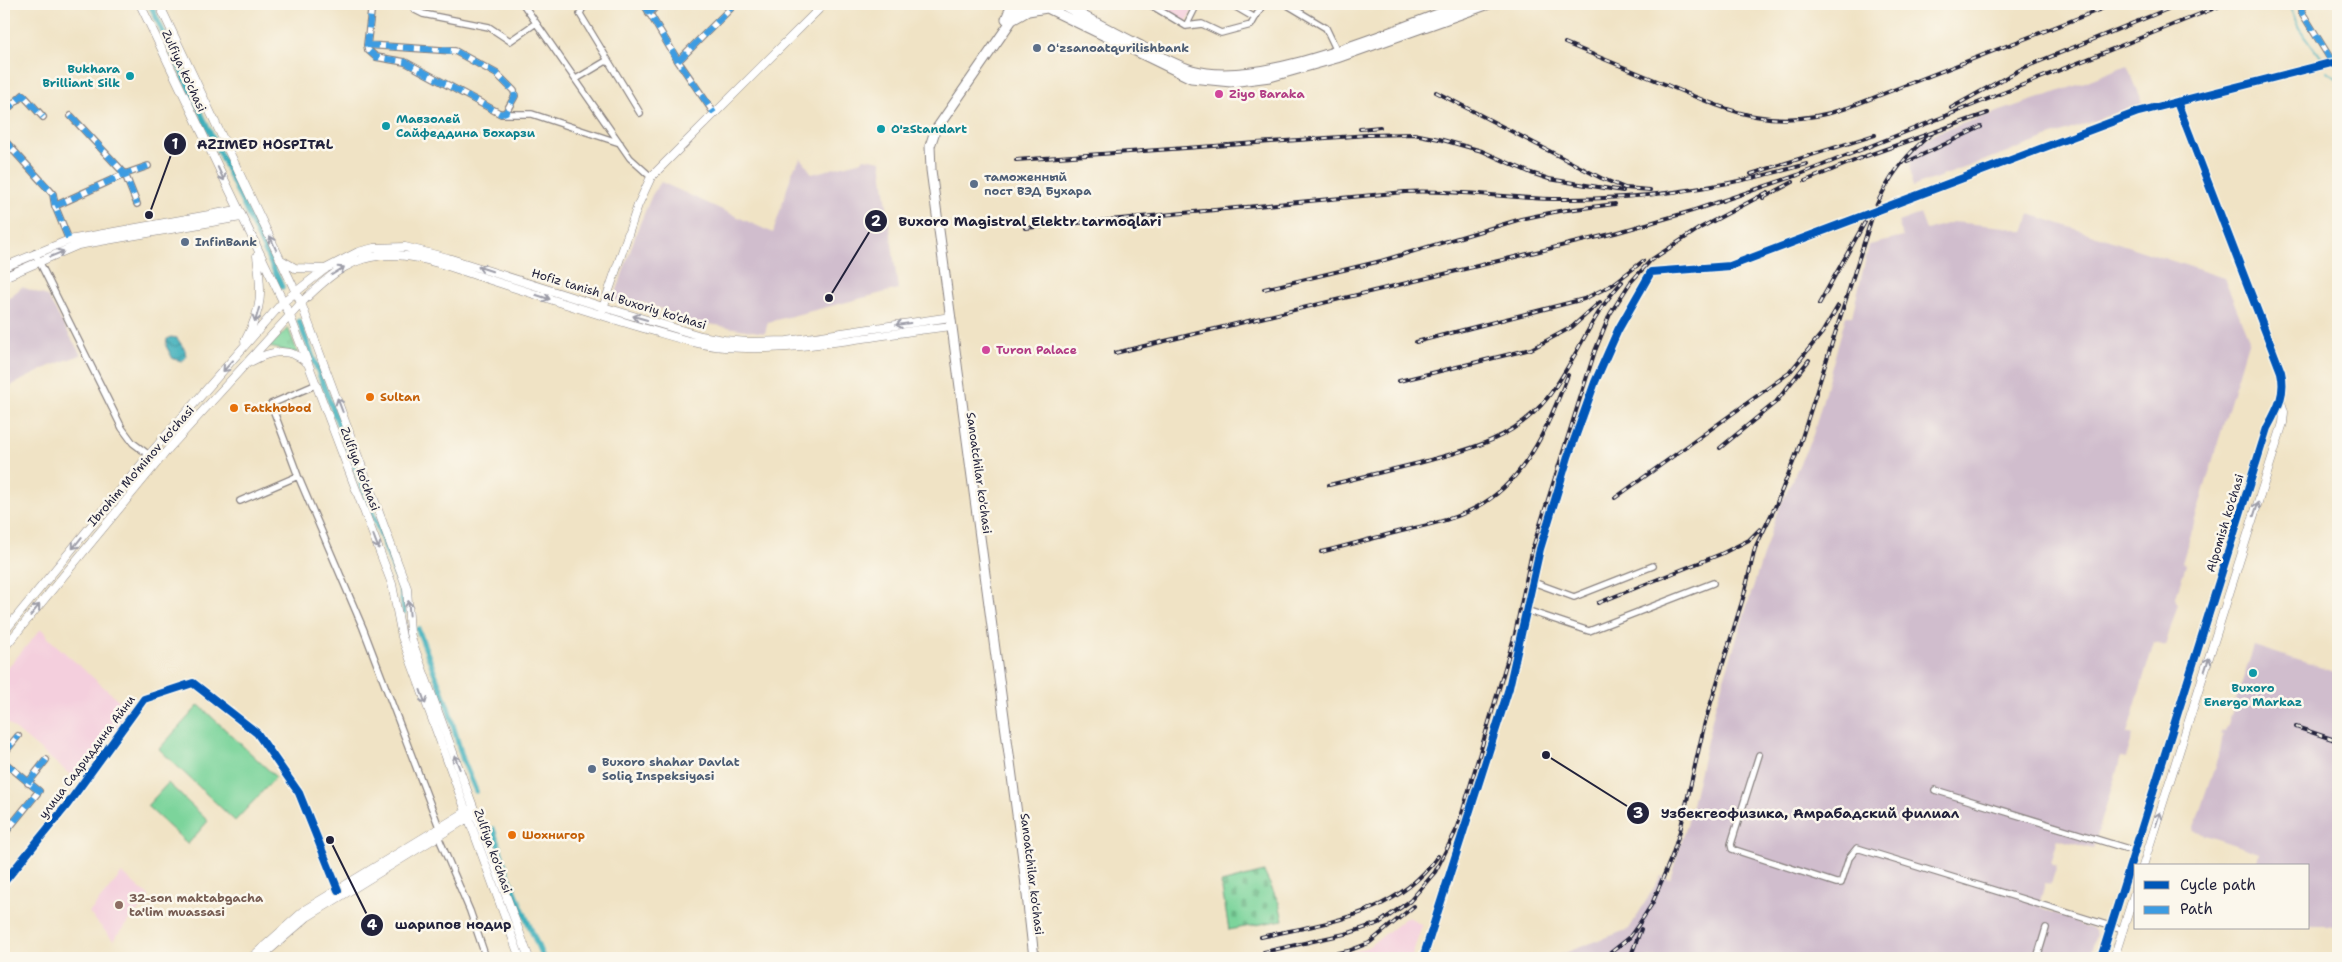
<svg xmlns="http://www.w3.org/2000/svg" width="2342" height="962" font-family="'Shantell Sans',sans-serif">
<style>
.built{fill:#f4cfdd}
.industrial{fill:#d0bdcd}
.grass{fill:url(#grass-tufts);stroke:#4e7b6b}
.cemetery{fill:url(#cemetery-stones);stroke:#4e7b6b}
.park{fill:#7bd49b;stroke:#4e7b6b}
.water{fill:url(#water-waves);stroke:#32697c}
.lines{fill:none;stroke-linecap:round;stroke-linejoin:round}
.stream{stroke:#41b0bc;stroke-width:2}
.canal{stroke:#41b0bc;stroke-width:5.5}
.street-casing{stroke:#898280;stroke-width:8}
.secondary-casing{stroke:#898280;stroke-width:9}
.primary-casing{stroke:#898280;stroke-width:11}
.street{stroke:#fff;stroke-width:5.5}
.secondary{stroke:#fff;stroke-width:8}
.primary{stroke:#fff;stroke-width:9}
.rail-casing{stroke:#22223b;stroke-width:4}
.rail{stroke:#fbf7ec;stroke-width:2;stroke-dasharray:5.5;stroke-linecap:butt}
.quiet{stroke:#3c9ce2;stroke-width:6;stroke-dasharray:12 6;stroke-linecap:butt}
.cycleway-casing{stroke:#fbf7ec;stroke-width:11}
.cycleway{stroke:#0057b8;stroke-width:8}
.oneway{stroke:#9c9ca7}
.service-dot{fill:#5c6f8a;stroke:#fbf7ec;stroke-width:2}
.culture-dot{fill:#0f9aa8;stroke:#fbf7ec;stroke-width:2}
.hotel-dot{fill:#d1479c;stroke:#fbf7ec;stroke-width:2}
.food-dot{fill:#e8710a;stroke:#fbf7ec;stroke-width:2}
.education-dot{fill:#8d6e63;stroke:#fbf7ec;stroke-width:2}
.labels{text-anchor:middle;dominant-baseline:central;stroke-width:5;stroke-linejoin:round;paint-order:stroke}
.service-label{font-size:12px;font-weight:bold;fill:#4e5e75;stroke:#fbf7ec;text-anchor:start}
.culture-label{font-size:12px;font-weight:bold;fill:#0d838f;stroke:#fbf7ec;text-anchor:start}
.street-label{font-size:12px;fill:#22223b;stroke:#fbf7ec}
.hotel-label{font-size:12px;font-weight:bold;fill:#b23c85;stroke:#fbf7ec;text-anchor:start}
.food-label{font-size:12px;font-weight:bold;fill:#c56008;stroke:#fbf7ec;text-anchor:start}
.education-label{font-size:12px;font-weight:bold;fill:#785e54;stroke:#fbf7ec;text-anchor:start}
.leader{fill:none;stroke:#22223b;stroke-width:2}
.callout-dot{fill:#22223b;stroke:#fbf7ec;stroke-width:2}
.mark-label{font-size:15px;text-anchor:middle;font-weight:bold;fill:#fff}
.callout-label{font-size:14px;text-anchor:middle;font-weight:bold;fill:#22223b;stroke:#fbf7ec;stroke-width:5;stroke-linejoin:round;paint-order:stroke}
</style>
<defs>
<pattern id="grass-tufts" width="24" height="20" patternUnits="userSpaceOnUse" patternTransform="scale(1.25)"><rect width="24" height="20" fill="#7bd49b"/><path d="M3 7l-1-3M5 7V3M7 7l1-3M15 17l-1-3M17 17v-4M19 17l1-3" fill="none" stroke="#6ab686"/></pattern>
<pattern id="cemetery-stones" width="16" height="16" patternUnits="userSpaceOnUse" patternTransform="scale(1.25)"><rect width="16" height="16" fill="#7bd49b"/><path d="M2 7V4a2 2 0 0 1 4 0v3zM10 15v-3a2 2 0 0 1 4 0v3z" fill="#6ab686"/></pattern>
<pattern id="water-waves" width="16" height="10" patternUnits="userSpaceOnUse" patternTransform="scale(1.25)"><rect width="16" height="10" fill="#41b0bc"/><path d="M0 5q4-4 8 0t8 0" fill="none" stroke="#368f9a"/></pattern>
</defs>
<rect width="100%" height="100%" fill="#fbf7ec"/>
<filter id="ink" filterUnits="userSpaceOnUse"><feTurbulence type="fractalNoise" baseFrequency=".02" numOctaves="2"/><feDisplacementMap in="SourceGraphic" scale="10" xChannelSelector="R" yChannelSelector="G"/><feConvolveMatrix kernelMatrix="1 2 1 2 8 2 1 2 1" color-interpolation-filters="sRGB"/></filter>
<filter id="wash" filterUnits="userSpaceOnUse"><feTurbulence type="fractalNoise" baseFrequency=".0096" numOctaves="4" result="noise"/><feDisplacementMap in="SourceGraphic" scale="20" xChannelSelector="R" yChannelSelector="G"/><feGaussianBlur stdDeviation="1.12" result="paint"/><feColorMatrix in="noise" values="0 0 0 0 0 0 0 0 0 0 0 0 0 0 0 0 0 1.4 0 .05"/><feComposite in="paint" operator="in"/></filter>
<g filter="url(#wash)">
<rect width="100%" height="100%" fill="#f0e3c5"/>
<!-- built -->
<path class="built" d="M1155,4H1196L1185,24Z
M41,629L47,634L48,638L131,711L78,781L4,720V672Z
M122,873L150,897L113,940L89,913Z
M1408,916L1422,926L1411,958H1335L1370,946Z"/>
<!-- industrial -->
<path class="industrial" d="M2127,65L2143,103L1912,187L1910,155L1920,144L1938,132L2075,86Z
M801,158L812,174L862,161L864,158L881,161L898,289L768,322L765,333L690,321L668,314L664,310L641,302H613L638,228L652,195L661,182L773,233L793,170Z
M1920,214L1926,230L1953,222L2005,227L2024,232L2030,214L2224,278L2249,339L2182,563L2186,565L2175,599L2178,604L2165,646L2154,643L2127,733L2133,735L2126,758L2121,757L2093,849L2058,839L2051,863L2057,865L2051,884L2045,883L2041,898L2040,907L2093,929L2096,935L2089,958H1551L1629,929L1661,876L1670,879L1688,821L1715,707L1776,515L1813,435L1846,316H1852L1869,245L1903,237L1898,222Z
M22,287L47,296L81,355L50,366L4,389V302Z
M2254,646L2338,673V926H2308V866H2256L2259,853L2193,831L2220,751L2223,735L2221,734L2222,731L2224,732L2227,727Z"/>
<!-- grass -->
<path class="grass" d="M288,328L298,353L269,347Z"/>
<!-- cemetery -->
<path class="cemetery" d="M1264,872L1279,903L1283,920L1229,930L1221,883Z"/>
<!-- park -->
<path class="park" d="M199,705L276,777L235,821L159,749Z
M168,783L208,821L188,844L147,806Z"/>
<!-- water -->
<path class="water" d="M171,337L177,338L185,350L186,357L183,361L173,359L166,346L167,339Z"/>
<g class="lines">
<!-- stream -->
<path class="stream" d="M2290,7L2299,28L2320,57
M2327,71L2338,79"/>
<!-- canal -->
<path class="canal" d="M150,4L282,287
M299,321L391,562L401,589L404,612
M418,629L448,708L463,760L476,791
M493,829L508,875L543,958"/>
</g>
</g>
<g filter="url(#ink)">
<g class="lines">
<!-- street casing -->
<g class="street-casing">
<path id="street" d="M412,4L415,10L423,14L489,27L510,41L536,23
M523,4L630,158L651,177
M588,4L582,9L580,14L640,113
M644,4L678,61L714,113
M1149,4L1186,26L1202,24L1221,33L1251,25L1263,4
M1231,4L1255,18
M1286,4L1326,28L1337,51
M2303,4L2301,11L2333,63
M649,14L658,4
M1186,26L1197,4
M367,45L455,51L497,74L514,91L515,96L506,112L501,114L405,62L376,57L368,50L367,45L372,4
M678,61L735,4
M576,79L608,60
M2177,102L2327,64L2333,63L2338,66
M4,112L23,95L43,117
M504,114H532L620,143
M71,116L125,174L137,204
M4,140L53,194L55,206L69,240
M55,206L125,174L148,166
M35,253L122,428L133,443L149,455
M315,385L271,404L298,476L363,628L439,827
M240,501L298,476
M1533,582L1574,597L1653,566
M1526,610L1589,631L1713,583
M4,753L18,736
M1759,755L1731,844L1732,849L1836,883H1841L1849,858L1857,848L2123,930
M4,762L39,791L4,834
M28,783L46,760
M1935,790L2135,851
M438,836L470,911L486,958
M4,882L67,805L144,699L193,683L257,733L299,793L338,890
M2037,958L2046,928"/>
</g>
<!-- secondary casing -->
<g class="secondary-casing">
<path id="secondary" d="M140,4L290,316L392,584L402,637L520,958
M159,4L301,303L407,588L410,633L413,644L529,958
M281,260L295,268L325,269
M4,267L69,240L237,210
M4,277L78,245L241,217
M602,311L638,205L651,177L824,4
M245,341C263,307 262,293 257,256
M252,361C271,351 289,347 306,362
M4,632L149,455L283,302L325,269L358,252L374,248L405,247L448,258L603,307L701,336L724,340L748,342L787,341L951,317
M4,648L170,447L305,299C324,281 344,262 371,257C409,249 449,267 484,278C537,295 590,312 643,328C669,335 696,345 724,347C800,353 876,334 952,326
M2143,866L2283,423L2284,412L2281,402
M251,958L306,909L469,810
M260,958L307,917L471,816
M1423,958L1509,688L1540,549L1568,457L1595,382L1618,330L1651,272L1730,266L2138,112L2177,102L2281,372C2286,394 2278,408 2267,428L2101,958
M2114,958L2136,888"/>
</g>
<!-- primary casing -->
<g class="primary-casing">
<path id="primary" d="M1020,4L1012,20L935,131L930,146L931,170L1023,859L1034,958
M1039,4L1191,78L1231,82L1270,77L1337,58L1489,4
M1061,4C1087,18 1114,32 1141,46C1157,55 1175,65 1192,70C1263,90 1396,28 1465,4
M1015,10L1029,4
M1006,19L1012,4
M1012,20L1028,11L1047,8"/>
</g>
<!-- street -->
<use href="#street" class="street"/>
<!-- secondary -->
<use href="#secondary" class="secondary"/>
<!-- primary -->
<use href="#primary" class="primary"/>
<!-- rail casing -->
<g class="rail-casing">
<path id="rail" d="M2075,4H2100
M1565,43C1599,57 1633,71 1667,85C1733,113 1775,132 1847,108L2114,4
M1436,92L1601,178L1625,188L1650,190
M1951,108L2023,68L2180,4
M1360,129L1380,127
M1016,160L1368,135L1414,134L1439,139L1482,151L1531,173L1549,179L1623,191
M1907,162L1981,127
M1751,174L1875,135
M1805,181L1866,156L1988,113
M1763,198L1793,182
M1025,228L1405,192C1460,189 1514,200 1568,199C1651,199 1727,187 1807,164
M1264,289L1381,261L1521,219L1559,211L1615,204
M1819,304L1865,222
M1416,342L1584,299L1612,285L1643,261
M1115,353L1615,233L1692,211L1798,175L2225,4
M1399,381L1531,349L1572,327L1600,302
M1720,448L1776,402L1809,360
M1329,485C1358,478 1386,471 1415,464C1465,451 1515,440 1548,397C1576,361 1590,316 1622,282
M1615,498L1789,373L1822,333L1838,306
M1321,552C1349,545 1377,537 1406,530C1433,524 1460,518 1484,503C1529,475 1550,421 1568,375
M1598,603L1721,554L1749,540L1760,529
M2296,727L2338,741
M1261,937C1328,922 1396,916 1438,856
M1264,952L1349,933L1379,923L1410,901L1435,872L1458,827L1515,634L1533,547L1595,351L1610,314L1630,283L1651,260L1700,228L1768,192
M1312,958L1348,951L1369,943L1414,906
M1604,958L1629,938L1639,924L1652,904L1672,856L1680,831L1705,722L1744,595L1755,548L1776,505L1798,450L1874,211C1887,179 1906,153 1934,132
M1630,958L1641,929"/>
</g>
<!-- rail -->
<use href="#rail" class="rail"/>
<!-- quiet -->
<path class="quiet" d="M644,4L678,61L714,113
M2303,4L2301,11L2333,63
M649,14L658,4
M367,45L455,51L497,74L514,91L515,96L506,112L501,114L405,62L376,57L368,50L367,45L372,4
M678,61L735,4
M4,112L23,95L43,117
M71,116L125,174L137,204
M4,140L53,194L55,206L69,240
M55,206L125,174L148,166
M4,753L18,736
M4,762L39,791L4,834
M28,783L46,760"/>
<!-- cycleway casing -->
<g class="cycleway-casing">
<path id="cycleway" d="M4,882L67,805L144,699L193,683L257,733L299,793L338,890
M1423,958L1509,688L1540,549L1568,457L1595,382L1618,330L1651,272L1730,266L2138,112L2327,64L2333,63L2338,66
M2101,958L2267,428C2278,408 2286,394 2281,372L2177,102"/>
</g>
<!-- cycleway -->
<use href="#cycleway" class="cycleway"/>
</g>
<!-- one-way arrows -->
<defs><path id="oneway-shaft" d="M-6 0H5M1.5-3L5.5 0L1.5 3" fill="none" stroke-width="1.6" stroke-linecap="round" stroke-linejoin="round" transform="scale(1.25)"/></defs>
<g class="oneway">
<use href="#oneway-shaft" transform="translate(221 174) rotate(65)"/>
<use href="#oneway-shaft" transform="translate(273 243) rotate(-114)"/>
<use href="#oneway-shaft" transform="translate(57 254) rotate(-23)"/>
<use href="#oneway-shaft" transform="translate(485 269) rotate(-162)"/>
<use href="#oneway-shaft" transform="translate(338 271) rotate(-32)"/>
<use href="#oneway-shaft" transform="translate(543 297) rotate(18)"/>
<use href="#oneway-shaft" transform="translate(257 315) rotate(106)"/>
<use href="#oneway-shaft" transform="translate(640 318) rotate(-164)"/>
<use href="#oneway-shaft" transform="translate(903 324) rotate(172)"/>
<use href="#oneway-shaft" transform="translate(228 366) rotate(132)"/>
<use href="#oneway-shaft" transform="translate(340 405) rotate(-111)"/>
<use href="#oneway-shaft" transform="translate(2256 509) rotate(-72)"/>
<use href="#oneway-shaft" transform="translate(376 542) rotate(69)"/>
<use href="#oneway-shaft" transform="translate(77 543) rotate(129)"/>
<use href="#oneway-shaft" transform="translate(409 608) rotate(-95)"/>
<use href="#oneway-shaft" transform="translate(35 610) rotate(-51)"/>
<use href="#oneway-shaft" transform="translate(2207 664) rotate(-72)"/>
<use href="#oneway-shaft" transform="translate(423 697) rotate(70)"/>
<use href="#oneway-shaft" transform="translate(457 762) rotate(-111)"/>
<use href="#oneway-shaft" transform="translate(2158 819) rotate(-72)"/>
</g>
</g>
<!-- markers -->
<g class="service-dot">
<circle cx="1037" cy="48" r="5"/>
<circle cx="974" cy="184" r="5"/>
<circle cx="185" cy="242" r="5"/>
<circle cx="592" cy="769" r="5"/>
</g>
<g class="culture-dot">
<circle cx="130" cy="76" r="5"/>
<circle cx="386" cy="126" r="5"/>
<circle cx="881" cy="129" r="5"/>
<circle cx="2253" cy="673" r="5"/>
</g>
<g class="hotel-dot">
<circle cx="1219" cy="94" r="5"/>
<circle cx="986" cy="350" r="5"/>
</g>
<g class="food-dot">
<circle cx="370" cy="397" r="5"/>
<circle cx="234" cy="408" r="5"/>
<circle cx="512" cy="835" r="5"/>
</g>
<circle class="education-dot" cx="119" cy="905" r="5"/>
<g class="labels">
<!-- service labels -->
<g class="service-label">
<text x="1047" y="48">Oʻzsanoatqurilishbank</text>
<text x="984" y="177">таможенный<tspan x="984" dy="14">пост ВЭД Бухара</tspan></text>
<text x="195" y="242">InfinBank</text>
<text x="602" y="762">Buxoro shahar Davlat<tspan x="602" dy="14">Soliq Inspeksiyasi</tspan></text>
</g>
<!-- culture labels -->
<g class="culture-label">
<text x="120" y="69" text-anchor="end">Bukhara<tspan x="120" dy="14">Brilliant Silk</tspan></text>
<text x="396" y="119">Мавзолей<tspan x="396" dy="14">Сайфеддина Бохарзи</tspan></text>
<text x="891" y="129">O'zStandart</text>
<text x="2253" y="688" text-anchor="middle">Buxoro<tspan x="2253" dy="14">Energo Markaz</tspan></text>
</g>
<!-- street labels -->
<g class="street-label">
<text transform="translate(184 71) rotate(65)">Zulfiya ko'chasi</text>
<text transform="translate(619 299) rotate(17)">Hofiz tanish al Buxoriy ko'chasi</text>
<text transform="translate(141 466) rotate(-49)">Ibrohim Mo'minov ko'chasi</text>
<text transform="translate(360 469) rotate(69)">Zulfiya ko'chasi</text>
<text transform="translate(979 473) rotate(82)">Sanoatchilar ko'chasi</text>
<text transform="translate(2225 523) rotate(-73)">Alpomish ko'chasi</text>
<text transform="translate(87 757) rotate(-53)">улица Садриддина Айни</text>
<text transform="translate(493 851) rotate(70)">Zulfiya ko'chasi</text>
<text transform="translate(1032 874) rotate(83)">Sanoatchilar ko'chasi</text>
</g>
<!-- hotel labels -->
<g class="hotel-label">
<text x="1229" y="94">Ziyo Baraka</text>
<text x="996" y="350">Turon Palace</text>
</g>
<!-- food labels -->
<g class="food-label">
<text x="380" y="397">Sultan</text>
<text x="244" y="408">Fatkhobod</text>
<text x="522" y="835">Шохнигор</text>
</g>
<!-- education labels -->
<g class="education-label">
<text x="129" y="898">32-son maktabgacha<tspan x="129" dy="14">ta'lim muassasi</tspan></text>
</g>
</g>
<!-- callouts -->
<path class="leader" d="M149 215L175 144M829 298L876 221M1546 755L1638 813M330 840L372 925"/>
<g class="callout-dot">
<circle cx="149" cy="215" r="5"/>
<circle cx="829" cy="298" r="5"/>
<circle cx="1546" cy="755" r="5"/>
<circle cx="330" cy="840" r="5"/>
<circle cx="175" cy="144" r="12"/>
<circle cx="876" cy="221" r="12"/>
<circle cx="1638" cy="813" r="12"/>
<circle cx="372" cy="925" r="12"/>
</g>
<g class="mark-label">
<text x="175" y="149">1</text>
<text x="876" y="226">2</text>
<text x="1638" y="818">3</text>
<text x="372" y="930">4</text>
</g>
<g class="callout-label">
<text x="265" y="149">AZIMED HOSPITAL</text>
<text x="1030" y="226">Buxoro Magistral Elektr tarmoqlari</text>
<text x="1810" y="818">Узбекгеофизика, Амрабадский филиал</text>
<text x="453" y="929">шарипов нодир</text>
</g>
<!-- margin -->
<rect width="2342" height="962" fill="none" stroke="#fbf7ec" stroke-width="20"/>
<!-- legend -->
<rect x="2134" y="864" width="175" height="65" fill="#fbf7ec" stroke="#a4a2a5"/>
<rect x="2144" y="881" width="25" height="8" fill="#0057b8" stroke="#a4a2a5"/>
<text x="2180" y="890" font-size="15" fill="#22223b">Cycle path</text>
<rect x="2144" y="906" width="25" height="8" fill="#3c9ce2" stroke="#a4a2a5"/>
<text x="2180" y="914" font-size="15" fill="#22223b">Path</text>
</svg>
